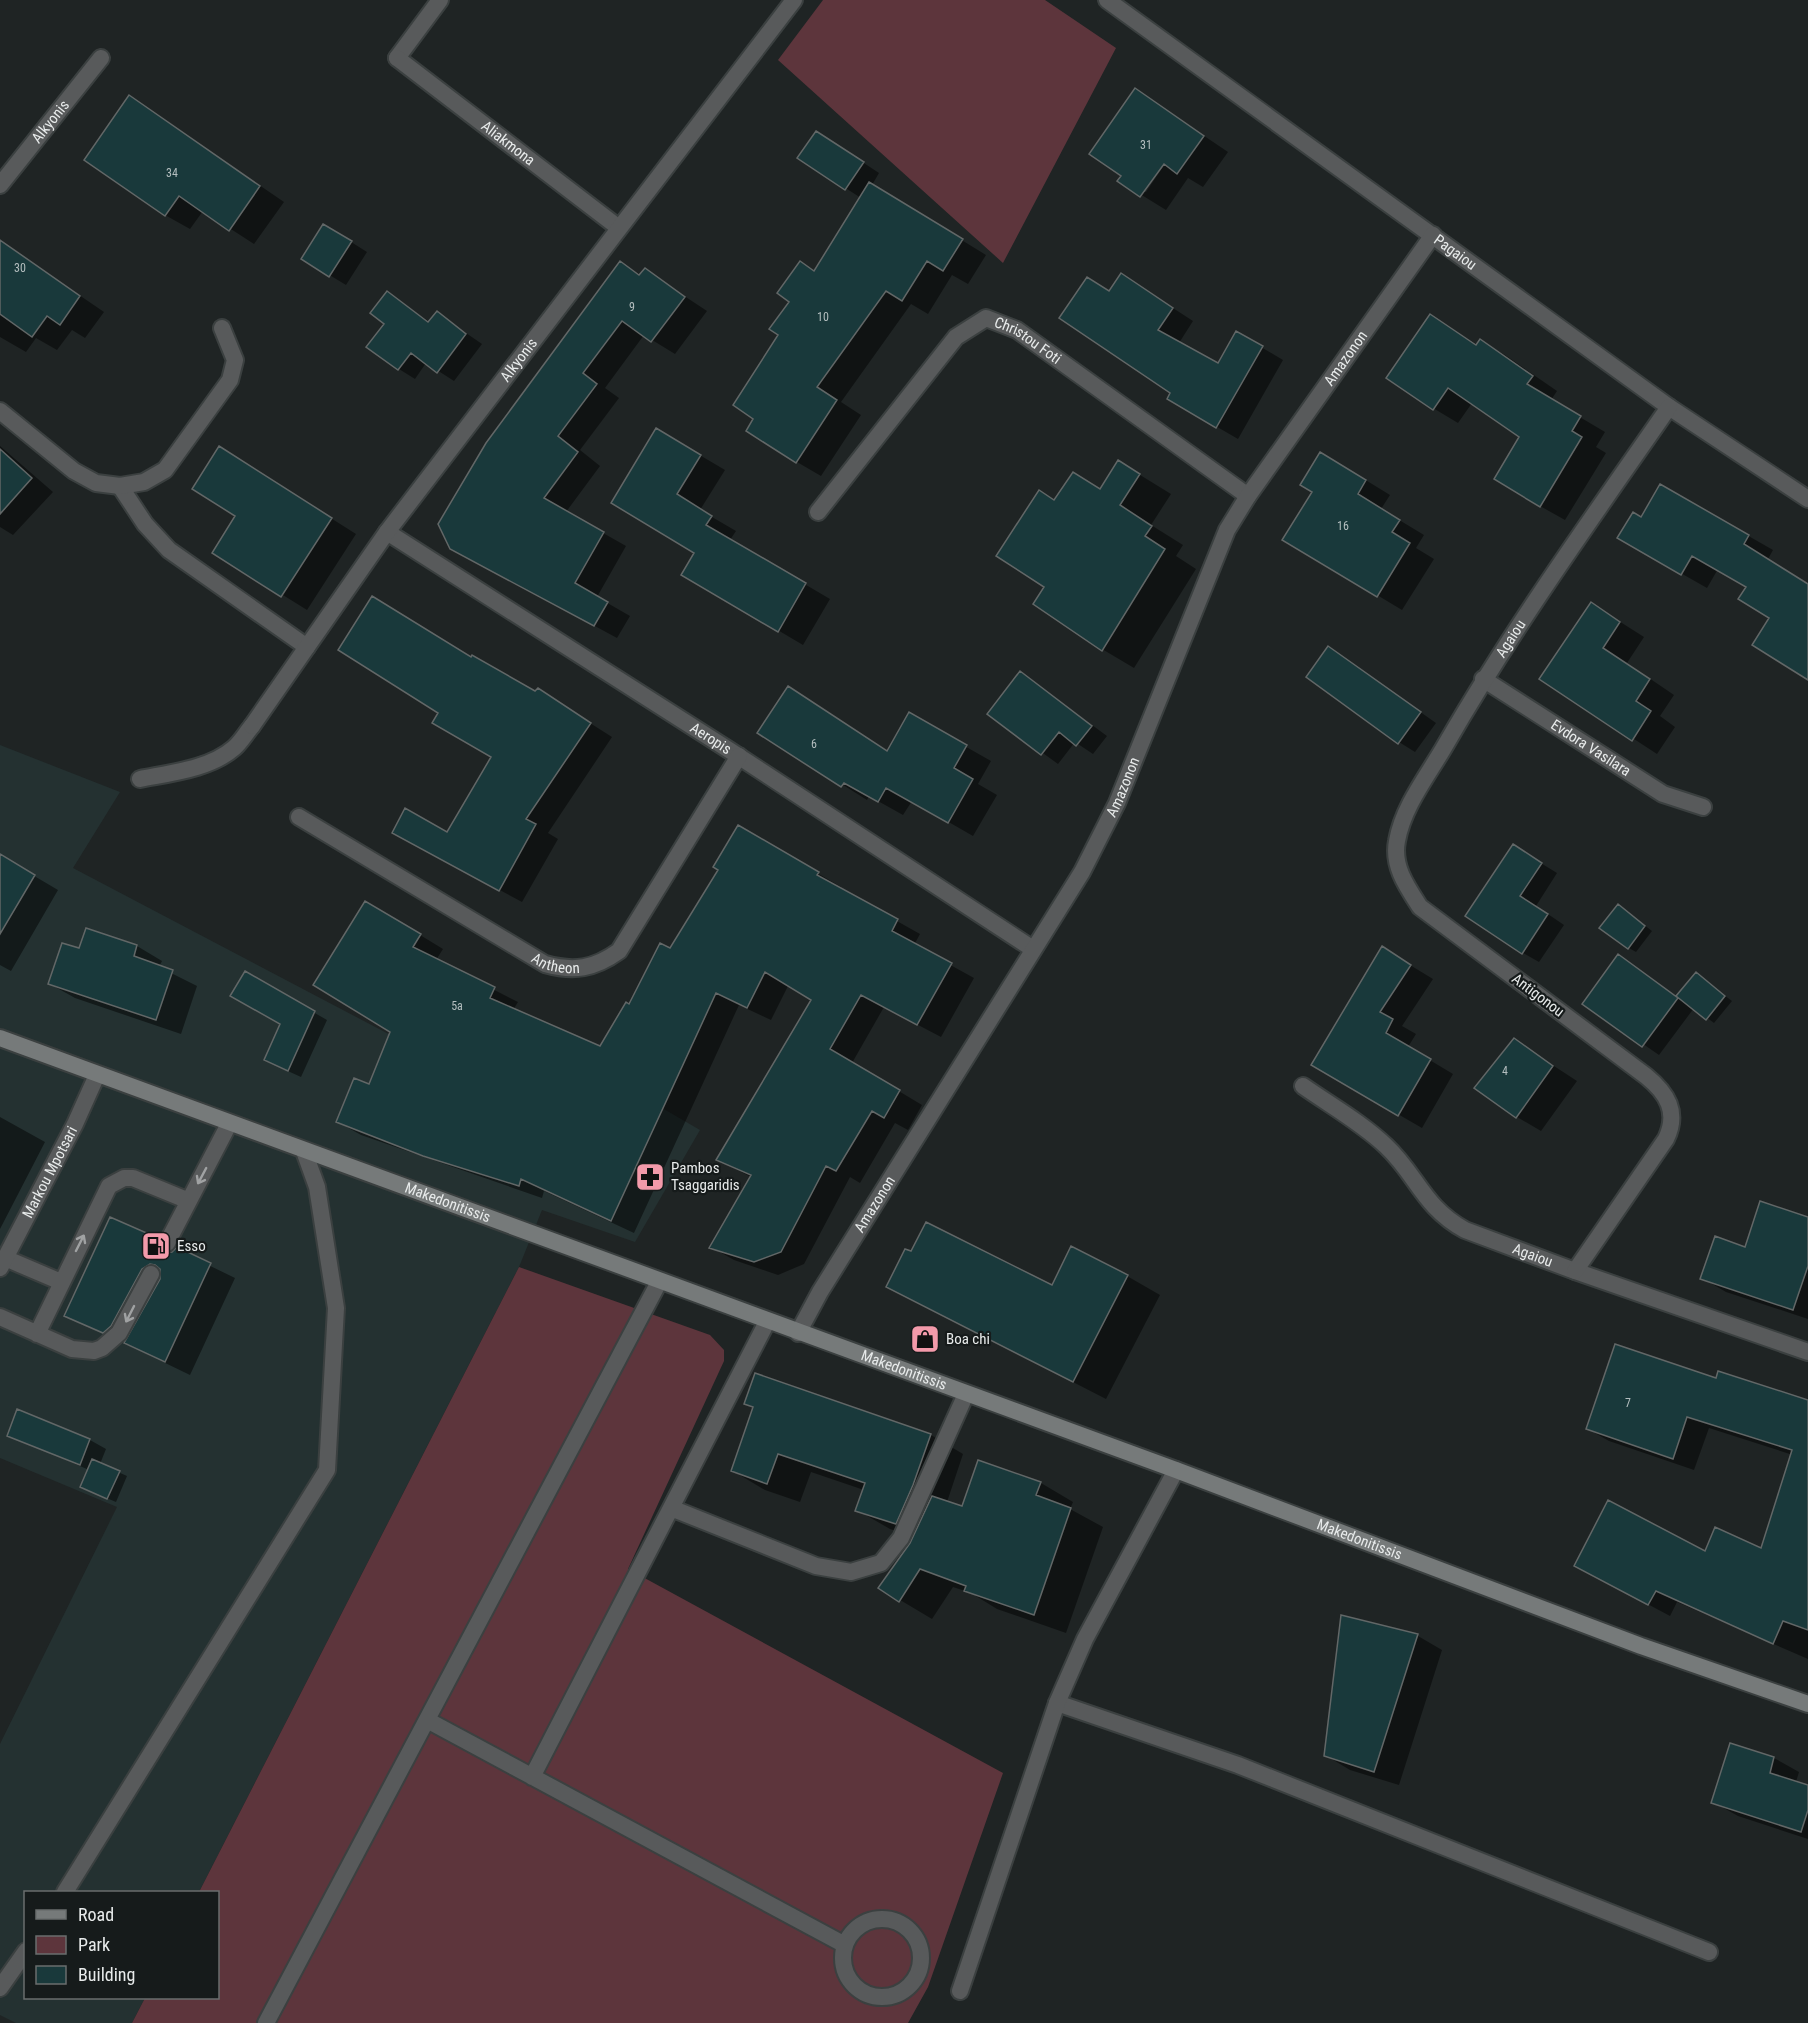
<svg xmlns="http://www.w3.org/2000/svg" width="1808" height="2023" font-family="'Roboto Condensed',sans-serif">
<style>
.built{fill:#243131}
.green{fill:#5d353c}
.shadow{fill:#0007;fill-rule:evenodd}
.building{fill:#19393b;stroke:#626767;stroke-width:1.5}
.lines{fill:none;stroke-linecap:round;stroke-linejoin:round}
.service-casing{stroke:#3b4040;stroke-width:20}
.minor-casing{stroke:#3b4040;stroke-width:20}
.secondary-casing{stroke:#3b4040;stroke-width:20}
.service{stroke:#585a5b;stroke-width:16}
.minor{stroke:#585a5b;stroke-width:16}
.secondary{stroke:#767a7a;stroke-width:16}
.oneway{stroke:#a0a2a3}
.labels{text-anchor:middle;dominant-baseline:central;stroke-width:4.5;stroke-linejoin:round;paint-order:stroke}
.number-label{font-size:12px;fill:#b4bebf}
.street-label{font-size:15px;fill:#e8ebeb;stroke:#161b1b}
.poi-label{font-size:15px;fill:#e8ebeb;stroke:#161b1b;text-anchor:start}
</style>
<rect width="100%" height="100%" fill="#1f2424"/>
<!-- built -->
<path class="built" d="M0,745L120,792L73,868L573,1131L602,1073L700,1130L635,1242L542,1210L519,1267L199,1892H26V1998H145L132,2023H16L0,2015V1744L117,1507L0,1458Z"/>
<!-- green -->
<path class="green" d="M823,0H1045L1116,48L1003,263L778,60Z
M519,1267L710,1335L724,1350V1361L628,1569L1003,1773L928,1987L908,2023H132L145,1998H218V1892H199Z"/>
<!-- shadow -->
<path class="shadow" d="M1136,90L1228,152L1203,187L1188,178L1166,210L1119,181L1123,176ZM1167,157L1169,158L1146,192H1142Z
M130,97L284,202L254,244L203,211L190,229L165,215Z
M832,142L879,173L872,185L986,255L968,284L952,275L928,314L911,304L841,402L861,415L821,476L797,462L755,419L800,263L815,271L861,198L799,158Z
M340,235L367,252L346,285L303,259Z
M0,241L104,312L85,338L72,330L57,350L36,338L26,352L0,337Z
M621,263L641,275L645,270L707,311L675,354L644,335L605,388L619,398L580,450L600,466L566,512L626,546L597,597L630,616L617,638L475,561Z
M1142,288L1193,321L1179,343L1218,365L1237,333L1283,360L1238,439L1169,399L1172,393L1110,292Z
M387,293L430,322L437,313L482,344L454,381L426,363L415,379L399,369L386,324Z
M1431,316L1478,345L1480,341L1505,355L1557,391L1551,400L1605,432L1596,447L1606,453L1565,520L1540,506L1521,437L1472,403L1458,423L1433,408Z
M681,444L725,470L700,510L736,531L730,540L830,599L803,645L683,574L696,553L613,502Z
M0,446L53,492L13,535L0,527Z
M220,448L356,534L307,610L214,552L237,516Z
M1119,462L1171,494L1151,525L1183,545L1176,556L1196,569L1134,668L1102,649L1046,586L1055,501L1101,490Z
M1346,468L1390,495L1381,509L1424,535L1416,548L1434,559L1402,610L1284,539Z
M1661,486L1773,550L1768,559L1808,584V678L1748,587L1718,569L1707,588L1619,538L1642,519Z
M1592,604L1644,637L1627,663L1674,695L1660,716L1675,727L1657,754L1542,679Z
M1329,648L1436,723L1415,752L1399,742Z
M472,658L536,693L538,690L612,737L548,833L558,839L522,902L416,845L447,834L493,757Z
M1021,673L1107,736L1093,754L1075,742L1058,764L989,714Z
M813,702L889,752L910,715L991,761L978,784L997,795L973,836L912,801L903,815L869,796L867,800L759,732Z
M739,827L841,887L840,889L920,934L914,945L974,978L941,1037L884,1007L852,1063L922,1105L908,1130L895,1123L860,1183L850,1177L804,1264L778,1275L734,1260L711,1247L751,1177L718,1160L813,999L789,984L771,1020L739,1005L634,1233L544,1191L542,1198L361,1135L338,1122L370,1086L391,1032L389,916L443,949L436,960L518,1002L513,1010L601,1048L671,950L720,869Z
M1513,846L1557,873L1536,906L1564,925L1539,962L1523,953Z
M2,857L58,890L11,971L0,965V861Z
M1626,911L1652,931L1636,952L1629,948Z
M87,930L137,946L162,961L159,967L197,986L181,1034L75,998L50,984L80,950Z
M1382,948L1433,979L1402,1026L1416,1034L1408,1047L1453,1074L1422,1128L1313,1065Z
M1618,956L1678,997L1696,974L1732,1001L1714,1023L1694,1008L1659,1055L1584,1003Z
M245,973L327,1020L301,1077L279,1067L282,1024Z
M1514,1040L1577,1081L1541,1131L1517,1117Z
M0,1117L45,1142L0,1229Z
M1808,1219V1319L1726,1292L1702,1278L1746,1249Z
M157,1240L235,1278L190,1375L66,1315Z
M1127,1276L1160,1295L1106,1399L888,1287H1053Z
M1717,1380L1808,1400V1659L1677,1602L1670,1616L1597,1577L1706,1553L1762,1550L1793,1455L1709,1428L1694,1470L1609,1441L1588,1429Z
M746,1403L931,1435L963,1454L947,1502L963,1508L979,1462L1041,1483L1073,1502L1070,1509L1103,1527L1066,1633L997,1609L971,1593L953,1587L932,1619L880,1588L915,1537L890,1529L857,1510L864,1490L811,1472L800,1502L765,1490L733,1471L754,1408Z
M18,1411L90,1440L106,1449L100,1464L127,1476L116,1502L90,1491L89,1470L9,1435Z
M1342,1617L1418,1636L1442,1650L1399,1785L1350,1770L1325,1755Z
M1731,1745L1774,1758L1799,1772L1796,1782L1808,1786V1839L1738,1816L1713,1802Z"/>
<!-- building -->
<path class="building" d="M1135,88L1204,136L1177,174L1164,164L1140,197L1117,181L1121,176L1089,154Z
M129,95L260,186L229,231L179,196L165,216L84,160Z
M816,131L864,162L845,190L797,158Z
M869,182L963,239L943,271L927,261L902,301L886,291L817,387L837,400L796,463L746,431L753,419L733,405L778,335L769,329L789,302L777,293L800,261L814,271Z
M323,224L352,241L329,277L301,259Z
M0,240L80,296L60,325L47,316L32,337L0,314Z
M620,261L639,275L645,268L685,297L651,342L622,321L583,373L597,384L558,436L578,452L544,498L604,532L575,583L608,602L594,626L450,549L438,524L486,443Z
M1121,273L1173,308L1158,330L1218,363L1236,331L1263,346L1216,428L1167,399L1170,393L1059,318L1087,277L1109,291Z
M387,291L428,322L437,311L466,334L437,373L411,353L398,370L366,347L384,324L370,313Z
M1430,314L1476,345L1480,339L1533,376L1527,384L1581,416L1572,431L1582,437L1540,507L1494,479L1519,437L1448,388L1433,410L1386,378Z
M656,428L701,455L677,494L712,516L706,525L806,583L778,632L681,575L694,553L611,503Z
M219,446L332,518L281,597L212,553L235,516L192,489Z
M0,449L32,478L0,514Z
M1320,452L1366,480L1358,494L1400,520L1392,532L1410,543L1377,597L1282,540L1312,492L1300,485Z
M1118,460L1140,474L1120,505L1152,526L1145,536L1165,549L1102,651L1033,604L1044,587L996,556L1039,490L1054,500L1073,472L1100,489Z
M1660,484L1749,535L1744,544L1808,584V680L1752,645L1769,618L1738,599L1746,587L1692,556L1681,575L1617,538L1633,512L1641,517Z
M372,596L471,657L472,655L535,691L538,688L591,723L526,819L536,824L499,891L392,833L405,808L447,832L491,757L432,723L438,713L338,650Z
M1591,602L1620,622L1603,648L1650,679L1636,701L1651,711L1632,741L1539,679Z
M1328,646L1421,712L1398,744L1306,677Z
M1020,671L1092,726L1076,746L1059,732L1041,755L987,714Z
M788,686L887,751L909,712L967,745L954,768L973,779L948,823L886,788L878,802L844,783L841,787L757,733Z
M738,825L819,872L817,875L898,919L892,931L952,963L917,1025L861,995L830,1049L900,1090L884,1118L872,1111L836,1171L826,1166L781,1252L754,1262L709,1248L751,1175L716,1160L811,1000L765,972L747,1008L716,993L611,1221L521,1179L519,1186L423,1156L336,1122L354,1078L369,1084L390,1032L313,985L365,901L421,934L413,947L495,987L490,998L600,1046L626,1002L629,1004L660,943L670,948L718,870L713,867Z
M1513,844L1542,863L1520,896L1548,914L1522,954L1465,916Z
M0,854L35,875L0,934Z
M1618,904L1645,926L1628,949L1599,928Z
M86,928L137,945L134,956L173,970L156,1020L48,984L62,943L79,948Z
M1382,946L1411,965L1380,1012L1393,1019L1386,1033L1431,1059L1398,1116L1311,1065Z
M1618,954L1678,998L1642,1047L1582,1004Z
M245,971L315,1011L288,1071L264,1060L280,1024L230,996Z
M1696,972L1725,996L1706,1020L1676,996Z
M1514,1038L1553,1066L1516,1118L1474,1088Z
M1760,1201L1808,1217V1266L1793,1310L1700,1279L1715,1236L1745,1247Z
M110,1217L158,1238V1248L163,1253L172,1252L177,1247L211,1263L165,1362L124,1343L160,1279V1269L155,1265L150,1264L142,1269L111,1326L103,1333L64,1316Z
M926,1222L1052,1285L1071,1246L1128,1275L1073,1382L886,1287L905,1249L911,1251Z
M1615,1344L1716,1378L1718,1371L1808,1400V1630L1783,1621L1773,1644L1656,1591L1648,1605L1574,1566L1608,1500L1705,1551L1715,1527L1761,1548L1792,1450L1687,1417L1673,1459L1586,1429Z
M755,1373L931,1434L913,1485L896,1524L855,1511L865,1483L778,1454L767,1484L731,1471L753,1407L744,1404Z
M17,1409L90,1439L80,1465L7,1436Z
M92,1459L120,1471L107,1499L80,1487Z
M978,1460L1041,1482L1036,1495L1071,1508L1034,1615L964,1591L966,1586L920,1569L899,1602L878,1588L910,1543L932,1496L962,1506Z
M1341,1615L1418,1634L1374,1772L1324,1756Z
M1730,1743L1774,1757L1770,1773L1808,1785V1810L1801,1832L1711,1803Z"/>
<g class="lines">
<!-- service casing -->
<g class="service-casing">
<path id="service" d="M397,58L440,0
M120,486L145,524L169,550L307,647
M140,779C170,773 210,769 234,748C241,742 246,733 252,726
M167,1243L229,1124
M5,1258L61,1282
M0,1317L72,1349L94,1351L102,1348L119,1333L151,1274
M37,1334L109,1186L124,1178H133L189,1201
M671,1508L816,1566L851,1572L881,1563L901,1538L966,1394
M427,1720L845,1945
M532,1777L767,1322
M65,1892L327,1470L336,1308L317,1187L304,1151
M843 1958a39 39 0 1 1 78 0a39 39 0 1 1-78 0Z
M0,1988L26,1951
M266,2023L659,1282"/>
</g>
<!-- minor casing -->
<g class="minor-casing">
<g id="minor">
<path id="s1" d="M1107,0L1669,407L1808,499"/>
<path id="s2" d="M397,58L619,228"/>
<path id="s3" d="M0,185L101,58"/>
<path d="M0,411L74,471L96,483L120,486L144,482L165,470L230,380L235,360L222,328"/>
<path id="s4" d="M818,512L956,337L986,318L1017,330L1248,496"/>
<path id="s5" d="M387,532L729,750L1033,949"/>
<path id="s6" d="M1483,679L1663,794L1703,807"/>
<path id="s7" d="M252,726L387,532L794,0"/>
<path id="s8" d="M299,817L545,964C574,972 594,969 619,951L739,756"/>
<path id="s9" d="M1303,1086C1330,1105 1362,1123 1386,1146C1417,1175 1423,1207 1465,1230L1575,1271L1808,1352"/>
<path id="s10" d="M0,1268L75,1124L97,1075"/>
<path id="s11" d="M1575,1271L1666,1139C1679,1112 1667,1093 1646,1076L1420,907C1407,887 1392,866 1397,841C1403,806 1429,774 1446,744C1513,628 1592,518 1669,407"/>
<path id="s12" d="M798,1333L820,1292L1082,872L1117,803L1227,530L1248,496L1433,235"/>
<path d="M1057,1703L1238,1765L1709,1952"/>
<path d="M960,1991L1057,1703L1085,1639L1176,1470"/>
</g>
</g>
<!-- secondary casing -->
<g class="secondary-casing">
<g id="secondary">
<path id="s13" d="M0,1038L1176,1470L1641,1646L1808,1704"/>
</g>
</g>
<!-- service -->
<use href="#service" class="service"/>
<!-- minor -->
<use href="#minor" class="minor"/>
<!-- secondary -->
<use href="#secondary" class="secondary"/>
</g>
<!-- one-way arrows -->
<defs><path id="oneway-shaft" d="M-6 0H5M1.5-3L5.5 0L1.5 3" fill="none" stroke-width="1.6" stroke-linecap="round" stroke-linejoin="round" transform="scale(1.5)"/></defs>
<g class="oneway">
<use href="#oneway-shaft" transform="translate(202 1176) rotate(118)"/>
<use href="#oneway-shaft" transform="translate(80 1243) rotate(-63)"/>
<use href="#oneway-shaft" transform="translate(130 1314) rotate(117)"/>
</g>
<!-- icons -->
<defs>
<g id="pharmacy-square" transform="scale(1.5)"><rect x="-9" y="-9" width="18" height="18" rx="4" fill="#f39aaa" stroke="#161b1b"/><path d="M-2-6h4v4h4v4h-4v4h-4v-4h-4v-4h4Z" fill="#111"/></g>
<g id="fuel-square" transform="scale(1.5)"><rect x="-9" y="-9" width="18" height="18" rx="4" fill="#f39aaa" stroke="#161b1b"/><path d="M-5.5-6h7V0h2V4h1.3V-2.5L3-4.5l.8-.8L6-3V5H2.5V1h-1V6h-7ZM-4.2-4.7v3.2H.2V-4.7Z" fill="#111"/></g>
<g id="shop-square" transform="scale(1.5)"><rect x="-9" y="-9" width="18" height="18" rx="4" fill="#f39aaa" stroke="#161b1b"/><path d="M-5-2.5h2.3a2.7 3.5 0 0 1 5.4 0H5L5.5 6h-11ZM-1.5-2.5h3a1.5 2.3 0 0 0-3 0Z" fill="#111"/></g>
</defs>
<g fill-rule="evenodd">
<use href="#pharmacy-square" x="650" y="1177"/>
<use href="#fuel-square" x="156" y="1246"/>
<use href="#shop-square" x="925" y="1339"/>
</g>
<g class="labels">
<!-- number labels -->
<g class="number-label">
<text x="1146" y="145">31</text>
<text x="172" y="173">34</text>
<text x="20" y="268">30</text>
<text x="632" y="307">9</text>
<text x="823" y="317">10</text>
<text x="1343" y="526">16</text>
<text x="814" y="744">6</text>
<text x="457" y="1006">5a</text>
<text x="1505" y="1071">4</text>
<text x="1628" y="1403">7</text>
</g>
<!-- street labels -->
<g class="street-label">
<text stroke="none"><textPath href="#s3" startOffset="81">Alkyonis</textPath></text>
<text stroke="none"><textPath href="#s2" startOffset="140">Aliakmona</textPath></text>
<text stroke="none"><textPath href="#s1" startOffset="430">Pagaiou</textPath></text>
<text stroke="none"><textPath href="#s4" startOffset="306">Christou Foti</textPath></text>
<text stroke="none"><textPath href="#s12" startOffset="1122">Amazonon</textPath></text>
<text stroke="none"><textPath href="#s7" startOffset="453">Alkyonis</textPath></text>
<text stroke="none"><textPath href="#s11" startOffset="820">Agaiou</textPath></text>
<text stroke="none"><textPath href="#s5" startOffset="384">Aeropis</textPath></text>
<text stroke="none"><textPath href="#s6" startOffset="128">Evdora Vasilara</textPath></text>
<text stroke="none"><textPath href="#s12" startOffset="636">Amazonon</textPath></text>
<text stroke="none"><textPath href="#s8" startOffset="297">Antheon</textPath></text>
<text transform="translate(1538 995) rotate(37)">Antigonou</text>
<text stroke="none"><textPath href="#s10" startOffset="108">Markou Mpotsari</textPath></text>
<text stroke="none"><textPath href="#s13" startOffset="477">Makedonitissis</textPath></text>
<text stroke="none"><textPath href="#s12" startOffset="150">Amazonon</textPath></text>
<text stroke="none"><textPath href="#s9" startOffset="291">Agaiou</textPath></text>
<text stroke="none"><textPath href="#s13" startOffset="963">Makedonitissis</textPath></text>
<text stroke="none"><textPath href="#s13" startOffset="1449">Makedonitissis</textPath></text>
</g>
<!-- poi labels -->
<g class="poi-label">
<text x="671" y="1168">Pambos<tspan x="671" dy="17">Tsaggaridis</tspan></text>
<text x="177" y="1246">Esso</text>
<text x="946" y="1339">Boa chi</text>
</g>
</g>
<!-- legend -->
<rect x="24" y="1891" width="195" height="108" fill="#161b1b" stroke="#6a6e6e" stroke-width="1.5"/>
<rect x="36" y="1910" width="30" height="9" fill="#767a7a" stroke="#6a6e6e" stroke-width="1.5"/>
<text x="78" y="1921" font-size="18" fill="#e8ebeb">Road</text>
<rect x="36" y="1936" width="30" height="18" fill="#5d353c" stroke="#6a6e6e" stroke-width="1.5"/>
<text x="78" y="1951" font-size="18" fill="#e8ebeb">Park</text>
<rect x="36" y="1966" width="30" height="18" fill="#19393b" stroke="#6a6e6e" stroke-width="1.5"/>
<text x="78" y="1981" font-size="18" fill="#e8ebeb">Building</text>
</svg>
